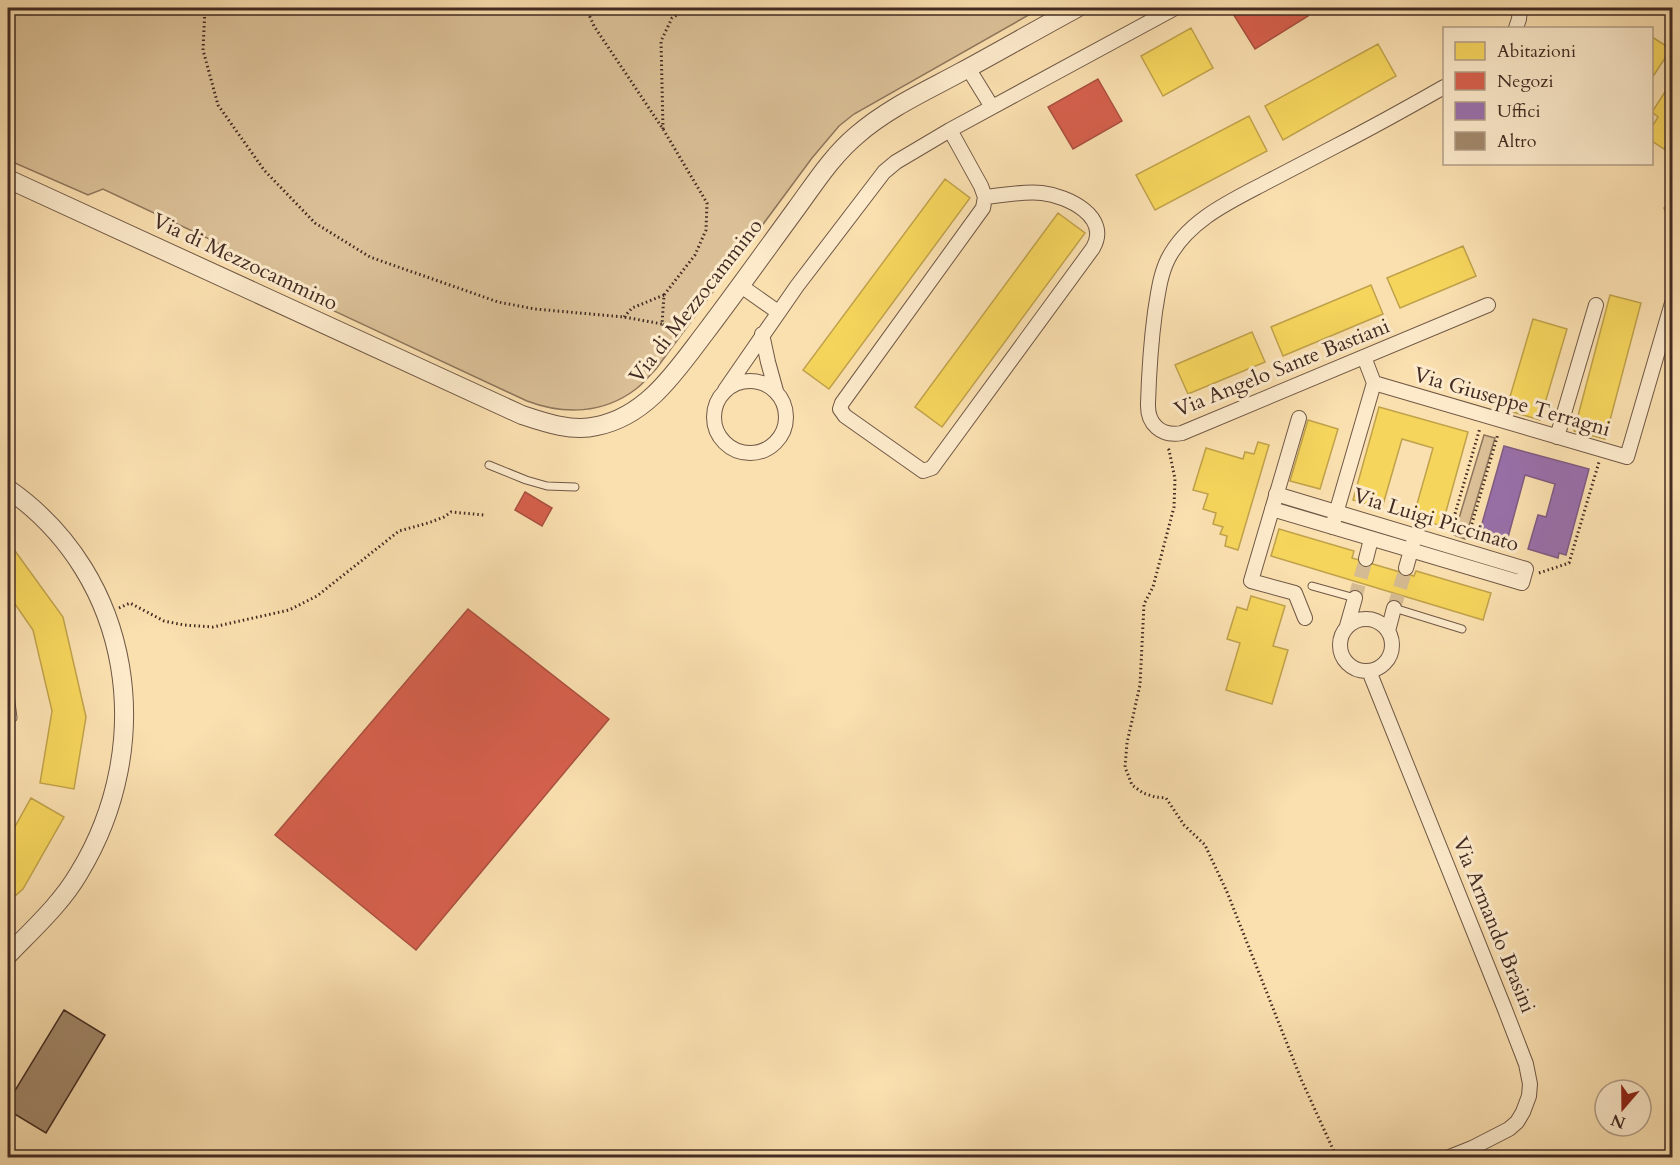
<svg xmlns="http://www.w3.org/2000/svg" width="1680" height="1165" font-family="Cardo,serif">
<style>
.green{fill:#dbc097;stroke:#8e765d;stroke-width:1.5}
.homes{fill:#f6d55c;stroke:#c0a24b;stroke-width:1.5}
.shops{fill:#d6604d;stroke:#aa5040;stroke-width:1.5}
.offices{fill:#9970ab;stroke:#7f5b82;stroke-width:1.5}
.building{fill:#a2896c;stroke:#422b23;stroke-width:1.5}
.lines{fill:none;stroke-linecap:round;stroke-linejoin:round}
.minor-tunnel{stroke:#d5bb93;stroke-width:14;stroke-dasharray:14 7;stroke-linecap:butt}
.service-casing{stroke:#705846;stroke-width:9}
.minor-casing{stroke:#705846;stroke-width:16}
.tertiary-casing{stroke:#705846;stroke-width:20}
.path{stroke:#422b23;stroke-width:3;stroke-dasharray:1.5 3;stroke-linecap:butt}
.service{stroke:#fceacb;stroke-width:7}
.minor{stroke:#fceacb;stroke-width:14}
.tertiary{stroke:#fceacb;stroke-width:18}
.labels{text-anchor:middle;dominant-baseline:central;stroke-width:6;stroke-linejoin:round;paint-order:stroke}
.street-label{font-size:21px;fill:#422b23;stroke:#fceacb}
</style>
<rect width="100%" height="100%" fill="#fadfaf"/>
<filter id="stains"><feTurbulence type="fractalNoise" baseFrequency=".00333" numOctaves="4"/><feColorMatrix values="0 0 0 0 .2 0 0 0 0 .09 0 0 0 0 .02 0 0 0 .5 -.17"/></filter>
<radialGradient id="worn" r=".72"><stop offset=".6" stop-color="#630" stop-opacity="0"/><stop offset="1" stop-color="#630" stop-opacity=".3"/></radialGradient>
<!-- green -->
<path class="green" d="M8,8H1041L854,114L839,126L812,158L656,369C649,376 643,384 636,389C603,414 564,415 527,401L223,259L218,243L103,189L88,195L8,160Z
M1484,435L1495,438L1465,539L1454,535Z"/>
<!-- homes -->
<path class="homes" d="M1191,28L1213,68L1163,96L1141,56Z
M1652,37L1671,49L1652,78Z
M1378,44L1396,76L1283,140L1265,106Z
M1672,81V137L1664,149L1652,141V127L1658,117L1652,112Z
M1249,116L1267,151L1155,210L1136,175Z
M945,179L970,198L829,389L803,370Z
M1672,203V225L1664,208Z
M1058,213L1085,233L942,427L915,407Z
M1463,246L1476,276L1400,308L1387,278Z
M1371,285L1383,314L1283,356L1271,327Z
M1610,295L1641,303L1605,439L1574,431Z
M1533,319L1567,329L1540,420L1506,410Z
M1252,332L1265,362L1188,394L1175,365Z
M1379,407L1468,432L1442,526L1413,518L1433,448L1402,439L1382,508L1353,500Z
M1308,420L1338,429L1320,489L1290,481Z
M1258,442L1269,445L1238,550L1225,546L1227,536L1220,534L1223,527L1213,524L1216,513L1203,509L1208,494L1193,490L1206,448L1243,459L1245,452L1254,454Z
M1279,529L1354,551L1352,558L1414,576L1416,571L1491,593L1483,620L1271,556Z
M10,544L63,617L86,717L74,789L40,783L52,711L33,630L8,594V545Z
M1251,596L1285,606L1273,646L1288,650L1272,704L1226,690L1240,643L1227,639L1237,607L1247,610Z
M31,798L64,817L23,889L8,902V839Z"/>
<!-- shops -->
<path class="shops" d="M1233,8H1302L1308,16L1255,49L1230,9Z
M1098,79L1122,121L1073,149L1048,107Z
M525,492L552,508L542,526L515,510Z
M468,609L609,719L416,950L275,835Z"/>
<!-- offices -->
<path class="offices" d="M1504,446L1589,469L1566,555L1559,553L1558,558L1528,549L1538,515L1546,517L1555,484L1525,475L1507,541L1479,534Z"/>
<!-- building -->
<path class="building" d="M64,1010L105,1035L46,1133L8,1110V1102Z"/>
<g class="lines">
<!-- minor-tunnel -->
<path class="minor-tunnel" d="M1355,598L1366,559
M1394,608L1406,568"/>
<!-- service casing -->
<g class="service-casing">
<path id="service" d="M489,465L526,480L547,486L575,487
M1312,586L1355,598
M1394,608L1462,629
M8,678L13,718"/>
</g>
<!-- minor casing -->
<g class="minor-casing">
<path id="minor" d="M1516,28L1519,19L1520,8
M968,68L992,107
M1444,87C1409,107 1373,127 1336,146C1313,158 1290,170 1267,182C1231,201 1188,220 1168,259C1160,275 1158,294 1155,312C1151,342 1149,372 1148,403C1147,424 1161,437 1182,433L1488,305
M950,130L981,186L985,197L983,208L842,403L840,409L845,416L923,471L932,468L1093,248C1111,217 1068,196 1042,193C1024,191 1003,195 985,197
M741,286L778,312
M762,334L768,362L776,391
M1364,357L1374,383
M714 417a36 36 0 1 1 72 0a36 36 0 1 1-72 0Z
M725,390L797,286L884,172L896,162L950,130L1175,8
M1299,418L1251,581L1295,593L1305,618
M1557,437L1596,305
M1272,509L1522,583L1526,569L1276,494
M1332,527L1374,383L1627,457L1672,303
M1366,559L1371,539
M1406,568L1413,543
M1340 645a26 26 0 1 1 52 0a26 26 0 1 1-52 0Z
M1347,626L1355,598
M1388,631L1394,608
M1369,671L1504,1007L1526,1064L1530,1084L1529,1096L1523,1112L1517,1122L1509,1129L1472,1148L1447,1158"/>
</g>
<!-- tertiary casing -->
<g class="tertiary-casing">
<path id="tertiary" d="M8,179L522,415C546,423 572,432 597,426C647,416 676,371 705,333C736,292 766,250 796,209C815,183 832,156 857,135C888,108 926,91 961,72C1000,51 1038,29 1077,8
M8,489C134,577 157,745 79,873C61,904 33,929 8,955"/>
</g>
<!-- path -->
<path class="path" d="M205,8L203,50L218,105L264,170L315,223L370,257L498,302L535,309L624,317L662,324
M586,8L594,26L663,129L707,203L706,230L695,255L664,295L662,324L679,338
M663,129L661,41L672,18L689,8
M624,317L632,308L664,295
M1168,449L1169,450L1175,479L1174,507L1153,587L1144,604L1140,685L1127,743L1125,767L1132,785L1143,793L1155,797L1166,798L1184,825L1205,845L1227,892L1301,1079L1337,1158
M1450,531L1480,428
M1468,537L1498,434
M1539,573L1569,563L1599,462
M119,608L130,603L164,621L184,625L213,627L289,610L317,596L399,531L428,523L444,517L451,512L484,515"/>
<!-- service -->
<use href="#service" class="service"/>
<!-- minor -->
<use href="#minor" class="minor"/>
<!-- tertiary -->
<use href="#tertiary" class="tertiary"/>
</g>
<g class="labels">
<!-- street labels -->
<g class="street-label">
<text transform="translate(245 262) rotate(25)">Via di Mezzocammino</text>
<text transform="translate(696 301) rotate(-52)">Via di Mezzocammino</text>
<text transform="translate(1282 368) rotate(-22)">Via Angelo Sante Bastiani</text>
<text transform="translate(1512 402) rotate(16)">Via Giuseppe Terragni</text>
<text transform="translate(1436 520) rotate(17)">Via Luigi Piccinato</text>
<text transform="translate(1494 925) rotate(68)">Via Armando Brasini</text>
</g>
</g>
<!-- margin -->
<rect width="1680" height="1165" fill="none" stroke="#fadfaf" stroke-width="30"/>
<rect x="9" y="9" width="1662" height="1147" fill="none" stroke="#422b23" stroke-width="3"/>
<rect x="15" y="15" width="1650" height="1135" fill="none" stroke="#422b23" stroke-width="1.5"/>
<!-- legend -->
<rect x="1443" y="27" width="210" height="138" fill="#fceacb" stroke="#b29e88" stroke-width="1.5"/>
<rect x="1455" y="42" width="30" height="18" fill="#f6d55c" stroke="#b29e88" stroke-width="1.5"/>
<text x="1497" y="57" font-size="18" fill="#422b23">Abitazioni</text>
<rect x="1455" y="72" width="30" height="18" fill="#d6604d" stroke="#b29e88" stroke-width="1.5"/>
<text x="1497" y="87" font-size="18" fill="#422b23">Negozi</text>
<rect x="1455" y="102" width="30" height="18" fill="#9970ab" stroke="#b29e88" stroke-width="1.5"/>
<text x="1497" y="117" font-size="18" fill="#422b23">Uffici</text>
<rect x="1455" y="132" width="30" height="18" fill="#a2896c" stroke="#b29e88" stroke-width="1.5"/>
<text x="1497" y="147" font-size="18" fill="#422b23">Altro</text>
<!-- north arrow -->
<g transform="translate(1623 1108) rotate(200)"><circle r="28" fill="#fceacb" stroke="#b29e88" stroke-width="1.5"/>
<path d="M0-4.5L10 22L0 15L-10 22Z" fill="#8f2418"/>
<text y="-9" font-size="16" font-weight="bold" text-anchor="middle" fill="#422b23">N</text>
</g>
<rect width="100%" height="100%" filter="url(#stains)"/>
<rect width="100%" height="100%" fill="url(#worn)"/>
</svg>
